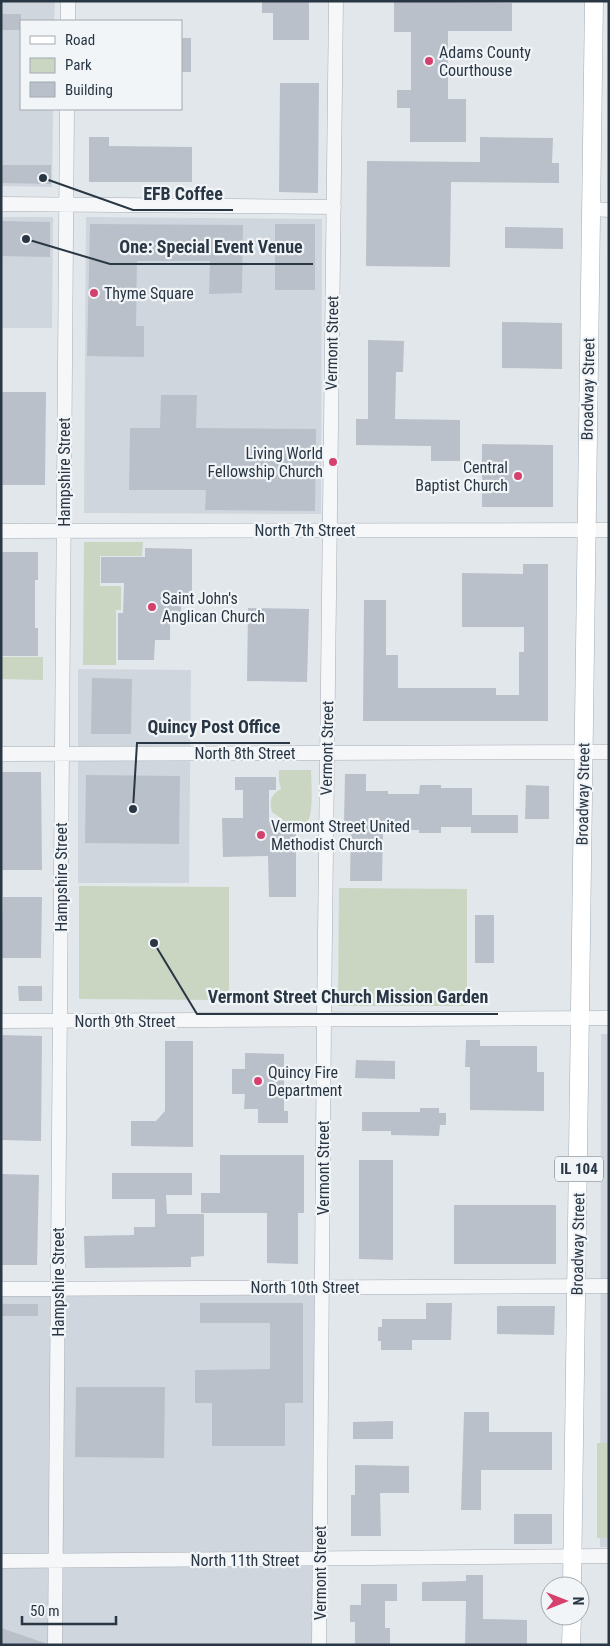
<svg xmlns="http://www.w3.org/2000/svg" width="610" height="1646" font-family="'Roboto Condensed',sans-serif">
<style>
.built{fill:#d0d6dd}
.green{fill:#cad5c2}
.building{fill:#b9c0c9}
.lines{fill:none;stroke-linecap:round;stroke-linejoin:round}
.minor-casing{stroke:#a7aeb6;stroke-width:15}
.major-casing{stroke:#a0adb7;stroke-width:19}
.minor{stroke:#f5f7f9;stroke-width:14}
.major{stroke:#fff;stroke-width:18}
.poi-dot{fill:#d5416c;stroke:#f2f5f8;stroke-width:2}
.labels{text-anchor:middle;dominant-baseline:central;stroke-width:4.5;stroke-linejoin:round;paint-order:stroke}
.shield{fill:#f2f5f8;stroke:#656f7a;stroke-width:1}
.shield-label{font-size:15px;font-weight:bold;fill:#293644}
.poi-label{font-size:16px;fill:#293644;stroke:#f2f5f8;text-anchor:start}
.street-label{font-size:16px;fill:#293644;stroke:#f2f5f8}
.leader{fill:none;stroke:#293644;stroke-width:2}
.callout-dot{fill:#293644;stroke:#f2f5f8;stroke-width:2}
.callout-label{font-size:18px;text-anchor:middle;font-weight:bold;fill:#293644;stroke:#f2f5f8;stroke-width:4.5;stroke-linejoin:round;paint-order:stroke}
</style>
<rect width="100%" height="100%" fill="#e2e7eb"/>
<!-- built -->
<path class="built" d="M1,1H55L54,21H21V109H53L52,187L1,186Z
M1,217H53L52,328H1Z
M86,217L322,219L321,514L84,513Z
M78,669L191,670L189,883H78Z
M601,1034H609V1547H600Z
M322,1287L319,1645H1V1289Z"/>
<!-- green -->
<path class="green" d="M84,542H143L142,556H100V586H121V610H116V665H83Z
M1,657H43V680L1,679Z
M279,770H311C311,785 315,817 304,828L286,826L282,819L272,812C269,802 271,794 281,789L279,781Z
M79,886L229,887V1000L79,999Z
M339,888L467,889V1006H338Z
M597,1443H609V1538H597Z"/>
<!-- building -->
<path class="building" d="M262,1H309V40H273V13H262Z
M394,1L512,3V31H448V99H466V142H410V108H397V90H411V32H394Z
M1,14H21V30H1Z
M181,38H191V72H181Z
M280,83H319L318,193L279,192Z
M89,137H109V146L192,147V182H89Z
M480,137L553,138L552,163H559V183L451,182L450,267L366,266L367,161L480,162Z
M1,165H51V184L1,183Z
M1,221L50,222V257L1,256Z
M90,224L243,225L242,293L209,294L210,261H137L136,326H144V357L87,356Z
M275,224H315V290H275Z
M505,227L563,228V249L505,248Z
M502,322L562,323V369L502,368Z
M368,340L404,341L403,372H396L395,419L460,420V461H431V446L356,445V419H368Z
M1,392H46L45,485H1Z
M161,395H197L196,428L316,429L315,511L205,510L206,490H129L130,428H160Z
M482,444L553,445V507H482Z
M145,548L192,549V602H181V617H170V640H155L154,660H118V613H123L124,583H101V557H145Z
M1,552H38V580H35V628H38V656H1Z
M523,564H548V721H363L364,600H386V655H398V688H496V695H519V652H524V627H462V573L523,574Z
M248,608L309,609L307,682L247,681Z
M92,678L132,679L131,734H91Z
M1,772H41L42,870H1Z
M345,774H366V791H388V794H419L420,785H441V788H472V815H518V833H471V827H441V833H419V830H383L382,881H350L351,823H344Z
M86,775L180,776L179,844L85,843Z
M235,777H276V790H269V821H281V830H296V897H269L268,856L223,857L222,818H243V790H235Z
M526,785L549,786V819H525Z
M3,897H42L41,958H1Z
M475,915H494V963H475Z
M18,986H42V1001H19Z
M1,1035L42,1036L41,1141L1,1140Z
M466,1040H480V1046H537V1072H544V1111L470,1110V1067H465Z
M165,1041H193V1147L131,1146V1121H156L165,1111Z
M245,1053L284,1054V1111H288V1123H258V1109H244L245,1094H232V1069H245Z
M356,1060L395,1061V1079L355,1078Z
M420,1108H439V1113H446V1125H440L439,1136L391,1135V1131H362V1112H420Z
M220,1155H304V1213H298V1264L267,1263V1213H201V1193H220Z
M359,1160H393V1260L359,1259Z
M112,1173H192V1195H166L167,1214H204V1256L191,1257V1267L85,1268L84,1236L134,1235V1227H155V1199H112Z
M1,1174L39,1175L37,1265H1Z
M454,1205H556V1264H454Z
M200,1303H303V1403H285V1446H212V1403H195V1370L270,1369V1323H200Z
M426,1303H452L451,1340H412V1350H381V1341H378V1327H382V1319H426Z
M1,1304H38V1316H1Z
M497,1306H555L554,1335L497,1334Z
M76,1387H165L164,1458L75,1457Z
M464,1412H489V1432H552V1470H481V1510H461Z
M393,1421V1439H353V1422Z
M355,1465L409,1466V1493H380L381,1536H351V1495H355Z
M514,1514H552V1544H514Z
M466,1575H483V1619L527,1620V1645H465L466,1601H422V1582L466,1581Z
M361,1584H397V1601H385V1628H390V1645H355V1622H350V1605H361Z
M1,1628L45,1643V1645H1Z"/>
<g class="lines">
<!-- minor casing -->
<g class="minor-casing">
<path id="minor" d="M68,21V1
M1,204L334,207
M591,209L609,210
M1,531L609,530
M1,754L609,752
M1,1021L609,1018
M1,1289L609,1286
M1,1561L609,1556
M55,1645L67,109
M319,1645L324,1020L336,1"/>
</g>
<!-- major casing -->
<g class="major-casing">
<path id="major" d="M572,1586L594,1
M571,1645L572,1616"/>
</g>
<!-- minor -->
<use href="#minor" class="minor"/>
<!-- major -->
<use href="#major" class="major"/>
</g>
<!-- markers -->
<g class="poi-dot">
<circle cx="429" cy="61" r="5"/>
<circle cx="94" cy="293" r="5"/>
<circle cx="333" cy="462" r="5"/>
<circle cx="518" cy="476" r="5"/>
<circle cx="152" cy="607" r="5"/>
<circle cx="261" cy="835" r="5"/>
<circle cx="258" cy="1081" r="5"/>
</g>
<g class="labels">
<!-- shield labels -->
<rect class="shield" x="555" y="1156.5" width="48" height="25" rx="4"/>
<g class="shield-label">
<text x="579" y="1169">IL 104</text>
</g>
<!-- poi labels -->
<g class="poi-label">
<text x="439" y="52">Adams County<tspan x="439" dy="18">Courthouse</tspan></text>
<text x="104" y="293">Thyme Square</text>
<text x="323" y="453" text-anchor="end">Living World<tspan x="323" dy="18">Fellowship Church</tspan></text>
<text x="508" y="467" text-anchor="end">Central<tspan x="508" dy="18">Baptist Church</tspan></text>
<text x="162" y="598">Saint John's<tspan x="162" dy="18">Anglican Church</tspan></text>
<text x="271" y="826">Vermont Street United<tspan x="271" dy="18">Methodist Church</tspan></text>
<text x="268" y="1072">Quincy Fire<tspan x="268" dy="18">Department</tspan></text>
</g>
<!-- street labels -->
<g class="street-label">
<text transform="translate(332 343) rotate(-89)">Vermont Street</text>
<text transform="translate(588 389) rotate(-89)">Broadway Street</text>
<text transform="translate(64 472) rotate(-90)">Hampshire Street</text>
<text x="305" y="530">North 7th Street</text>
<text transform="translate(327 748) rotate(-89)">Vermont Street</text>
<text x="245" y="753">North 8th Street</text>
<text transform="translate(583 794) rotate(-89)">Broadway Street</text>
<text transform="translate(61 877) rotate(-90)">Hampshire Street</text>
<text x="125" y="1021">North 9th Street</text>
<text transform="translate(323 1168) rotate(-90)">Vermont Street</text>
<text transform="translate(578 1244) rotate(-89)">Broadway Street</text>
<text transform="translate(58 1282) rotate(-90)">Hampshire Street</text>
<text x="305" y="1287">North 10th Street</text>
<text x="245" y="1560">North 11th Street</text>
<text transform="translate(320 1573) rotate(-90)">Vermont Street</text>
</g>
</g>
<!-- callouts -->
<path class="leader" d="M43 178L133 210H233M26 239L110 264H313M133 809L137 743H290M154 943L197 1014H498"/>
<g class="callout-dot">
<circle cx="43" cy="178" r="5"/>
<circle cx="26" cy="239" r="5"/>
<circle cx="133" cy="809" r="5"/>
<circle cx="154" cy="943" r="5"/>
</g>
<g class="callout-label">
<text x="183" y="200">EFB Coffee</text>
<text x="211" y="253">One: Special Event Venue</text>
<text x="214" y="733">Quincy Post Office</text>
<text x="348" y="1003">Vermont Street Church Mission Garden</text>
</g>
<!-- border -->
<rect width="610" height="1646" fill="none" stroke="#293644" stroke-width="5"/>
<!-- legend -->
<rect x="20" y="20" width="162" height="90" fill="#f2f5f8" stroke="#a2a9b0"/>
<rect x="30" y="36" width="25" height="8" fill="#ffffff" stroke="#a2a9b0"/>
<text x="65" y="45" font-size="15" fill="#293644">Road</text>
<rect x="30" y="58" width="25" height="15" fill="#cad5c2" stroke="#a2a9b0"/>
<text x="65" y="70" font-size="15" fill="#293644">Park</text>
<rect x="30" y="82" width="25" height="15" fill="#b9c0c9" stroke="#a2a9b0"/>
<text x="65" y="95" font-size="15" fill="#293644">Building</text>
<!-- north arrow -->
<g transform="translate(565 1601) rotate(90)"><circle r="24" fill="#f2f5f8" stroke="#a2a9b0"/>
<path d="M0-4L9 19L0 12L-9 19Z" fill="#d5416c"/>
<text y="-8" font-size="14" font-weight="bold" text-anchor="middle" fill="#293644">N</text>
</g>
<!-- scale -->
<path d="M22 1616v8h94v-8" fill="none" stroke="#293644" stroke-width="2.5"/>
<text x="30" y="1616" font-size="15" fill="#293644" stroke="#f2f5f8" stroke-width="4" paint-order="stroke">50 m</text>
</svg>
